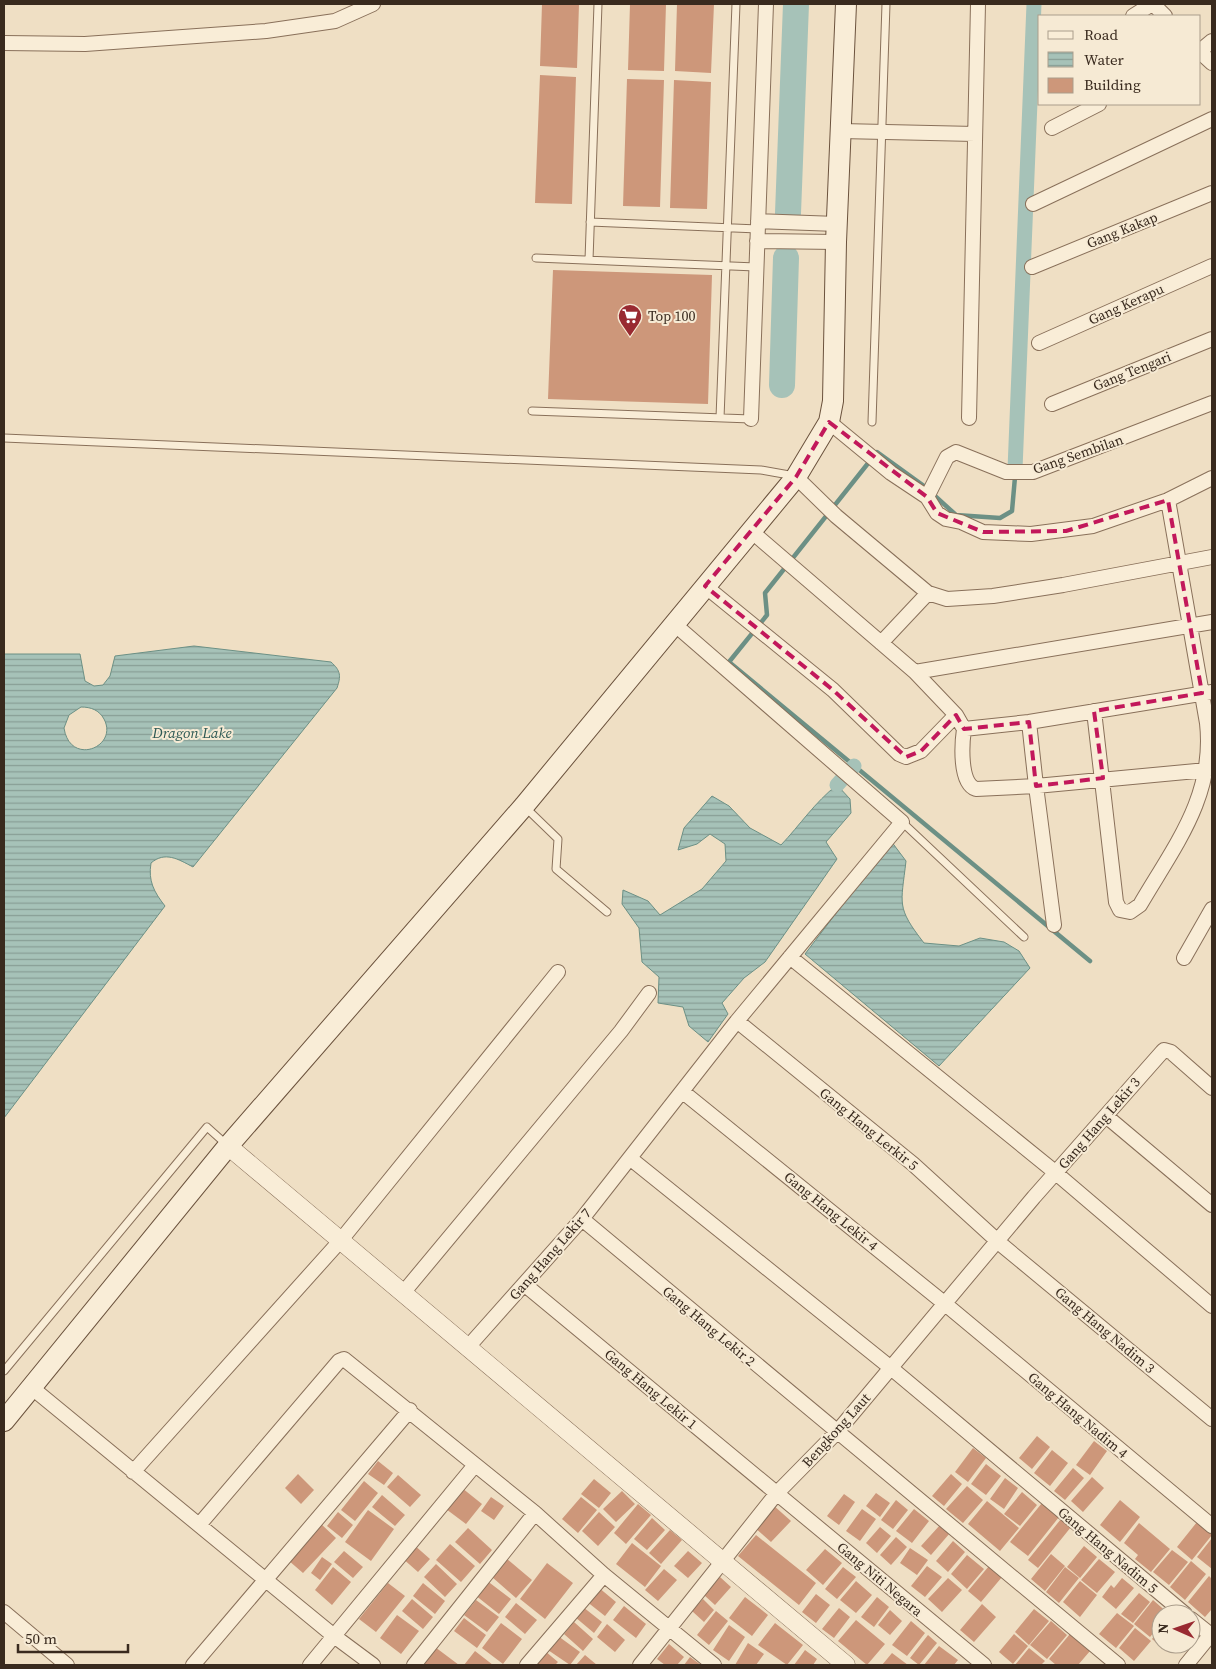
<svg xmlns="http://www.w3.org/2000/svg" width="1216" height="1669" font-family="'Source Serif 4',serif">
<style>
.water{fill:url(#water-rules);stroke:#6c9085;fill-rule:evenodd}
.lines{fill:none;stroke-linecap:round;stroke-linejoin:round}
.stream{stroke:#6c9085;stroke-width:4.5}
.canal{stroke:#a6c2b8;stroke-width:15}
.river{stroke:#a6c2b8;stroke-width:26}
.building{fill:#cd977a}
.service-casing{stroke:#89705a;stroke-width:9}
.minor-casing{stroke:#89705a;stroke-width:16}
.tertiary-casing{stroke:#89705a;stroke-width:19}
.secondary-casing{stroke:#6b523d;stroke-width:22}
.service{stroke:#f9edd7;stroke-width:7}
.minor{stroke:#f9edd7;stroke-width:14}
.tertiary{stroke:#f9edd7;stroke-width:18}
.secondary{stroke:#f9edd7;stroke-width:20}
.marked{fill:none;stroke:#c2185b;stroke-width:4;stroke-dasharray:10 6;stroke-linejoin:round}
.labels{text-anchor:middle;dominant-baseline:central;stroke-width:4;stroke-linejoin:round;paint-order:stroke}
.street-label{font-size:14px;fill:#392a1e;stroke:#f6ead4}
.poi-label{font-size:14px;fill:#392a1e;stroke:#f6ead4;text-anchor:start}
.water-label{font-size:15px;font-style:italic;fill:#2d5954;stroke:#f6ead4}
</style>
<defs>
<pattern id="water-rules" width="6" height="5" patternUnits="userSpaceOnUse" patternTransform="scale(1.25)"><rect width="6" height="5" fill="#a6c2b8"/><path d="M0 2.5h6" fill="none" stroke="#889e95"/></pattern>
</defs>
<rect width="100%" height="100%" fill="#efdfc4"/>
<!-- water -->
<path class="water" d="M194,646L331,662C341,671 341,676 337,688L193,867C178,859 165,851 151,863C148,881 154,892 165,906L4,1118V654H80L85,681L94,686L103,685L110,676L115,656ZM81,707C91,707 99,710 104,719C119,747 70,767 64,728L69,715Z
M837,785L850,799L851,813L826,842L837,859L765,962L744,978L722,1003L728,1014L708,1042L689,1026L683,1007L658,1003L659,977L642,962L639,928L622,904L623,890L648,901L660,915L702,889L726,861L725,844L710,834L697,844L678,850L684,828L712,796L729,806L750,828L781,845C800,825 815,802 837,785Z
M891,841L906,861C901,905 896,907 924,943L959,946L980,938L1004,942L1019,951L1030,968L939,1066L805,954Z"/>
<g class="lines">
<!-- stream -->
<path class="stream" d="M1015,477L1012,511L1000,518L956,515L924,486L877,452L765,593L767,615L729,662L1090,961"/>
<!-- canal -->
<path class="canal" d="M1015,469L1034,4
M837,785L854,766"/>
<!-- river -->
<path class="river" d="M788,213L796,4
M782,385L786,258"/>
</g>
<!-- building -->
<path class="building" d="M542,4H579L577,68L540,66Z
M630,4H666L664,71L628,70Z
M677,4H714L711,73L675,71Z
M540,75L576,77L572,204L535,203Z
M627,79L664,80L660,207L623,206Z
M674,80L711,82L707,209L670,208Z
M553,270L712,275L708,404L548,399Z
M1037,1436L1050,1447L1032,1469L1019,1458Z
M1094,1441L1107,1451L1090,1475L1076,1465Z
M973,1448L986,1458L968,1482L955,1472Z
M1052,1450L1068,1463L1050,1486L1034,1473Z
M378,1461L393,1473L384,1485L368,1474Z
M986,1464L1001,1476L986,1495L971,1484Z
M1073,1468L1084,1478L1065,1500L1054,1491Z
M298,1474L314,1490L301,1504L285,1488Z
M951,1474L962,1484L944,1506L932,1496Z
M398,1475L421,1495L410,1507L387,1487Z
M1092,1477L1104,1488L1083,1512L1071,1501Z
M1005,1478L1018,1488L1004,1509L990,1499Z
M594,1479L611,1493L599,1508L581,1494Z
M364,1481L378,1493L355,1521L341,1510Z
M967,1486L983,1500L963,1523L946,1509Z
M462,1488L482,1504L466,1524L446,1509Z
M622,1491L635,1504L616,1522L603,1509Z
M1022,1492L1037,1505L1020,1526L1004,1514Z
M876,1493L890,1503L880,1517L866,1506Z
M844,1494L855,1502L839,1525L827,1516Z
M382,1495L405,1515L395,1526L372,1507Z
M491,1497L504,1506L494,1520L481,1511Z
M581,1497L597,1510L578,1533L562,1519Z
M896,1500L908,1510L893,1529L881,1520Z
M1120,1500L1140,1517L1120,1542L1100,1525Z
M987,1501L1019,1528L1000,1551L968,1524Z
M1042,1503L1059,1517L1028,1556L1010,1542Z
M638,1504L651,1515L626,1544L614,1533Z
M773,1505L791,1521L771,1542L754,1527Z
M862,1509L876,1519L860,1541L846,1531Z
M914,1509L929,1521L912,1543L896,1531Z
M368,1510L394,1529L371,1561L345,1542Z
M338,1512L353,1525L342,1538L327,1526Z
M599,1512L615,1527L598,1546L582,1531Z
M652,1518L665,1530L647,1550L634,1539Z
M1061,1519L1071,1527L1038,1568L1028,1560Z
M1197,1522L1212,1535L1192,1560L1177,1547Z
M1139,1523L1170,1549L1151,1572L1135,1559L1138,1555L1124,1543Z
M321,1524L336,1538L303,1573L288,1560Z
M940,1525L950,1533L931,1555L921,1546Z
M880,1527L891,1536L877,1553L866,1543Z
M468,1528L492,1550L480,1564L455,1542Z
M670,1530L682,1540L661,1564L649,1553Z
M756,1535L816,1583L799,1605L738,1556Z
M896,1537L907,1547L891,1565L880,1555Z
M1212,1538V1569L1197,1557Z
M953,1541L965,1552L948,1572L936,1561Z
M632,1543L661,1566L645,1587L616,1564Z
M413,1544L430,1559L418,1572L401,1557Z
M450,1544L475,1566L461,1582L436,1560Z
M1084,1546L1097,1557L1080,1578L1067,1567Z
M910,1548L928,1560L917,1575L900,1563Z
M825,1549L842,1563L823,1585L806,1570Z
M1172,1550L1188,1562L1169,1585L1153,1572Z
M344,1551L363,1567L353,1578L334,1562Z
M688,1551L702,1563L688,1578L674,1566Z
M1051,1554L1065,1566L1045,1591L1031,1579Z
M967,1555L984,1569L967,1589L951,1574Z
M322,1557L332,1564L320,1580L311,1573Z
M507,1559L532,1580L516,1598L492,1577Z
M1099,1559L1115,1572L1097,1593L1081,1580Z
M1191,1561L1206,1574L1185,1600L1170,1587Z
M547,1563L573,1583L545,1619L520,1599Z
M436,1564L457,1584L445,1597L424,1577Z
M927,1566L942,1577L925,1597L911,1586Z
M989,1566L1002,1577L981,1602L968,1591Z
M333,1567L351,1582L332,1605L315,1590Z
M843,1567L856,1577L837,1599L825,1589Z
M1065,1567L1079,1578L1059,1603L1046,1592Z
M664,1569L677,1580L658,1601L645,1590Z
M1209,1576L1212,1579V1609L1205,1617L1188,1602Z
M720,1577L731,1587L715,1605L704,1595Z
M948,1578L962,1590L942,1612L928,1599Z
M1122,1578L1134,1588L1116,1609L1102,1597L1111,1585L1114,1588Z
M486,1580L511,1599L499,1614L475,1595Z
M856,1581L872,1595L856,1613L840,1600Z
M1080,1581L1097,1595L1080,1617L1063,1602Z
M388,1583L405,1596L376,1632L359,1619Z
M423,1583L445,1601L435,1614L413,1596Z
M598,1587L616,1602L605,1616L586,1601Z
M1139,1593L1150,1602L1133,1623L1121,1614Z
M816,1594L830,1605L816,1623L802,1612Z
M745,1597L768,1615L752,1636L729,1618Z
M877,1597L889,1607L874,1627L861,1617Z
M412,1599L433,1617L423,1629L402,1611Z
M703,1599L714,1610L704,1622L692,1611Z
M476,1600L499,1617L487,1632L464,1615Z
M1153,1600L1169,1614H1161V1624L1150,1637L1134,1624Z
M516,1603L537,1620L525,1634L505,1617Z
M982,1604L996,1617L974,1642L960,1630Z
M624,1606L646,1624L636,1638L613,1620Z
M583,1607L602,1622L594,1633L575,1617Z
M839,1608L850,1617L834,1638L822,1629Z
M1034,1609L1049,1621L1029,1645L1015,1632Z
M890,1610L902,1621L890,1635L878,1625Z
M716,1611L728,1621L709,1645L697,1635Z
M1117,1613L1134,1626L1116,1648L1099,1634Z
M397,1615L419,1631L401,1654L380,1638Z
M464,1618L486,1635L477,1648L454,1631Z
M856,1620L885,1644L867,1665L838,1641Z
M911,1621L925,1633L907,1656L892,1645Z
M1051,1621L1067,1635L1047,1659L1030,1645Z
M574,1622L593,1639L583,1651L564,1634Z
M501,1623L522,1639L503,1664L482,1648Z
M775,1623L803,1645L787,1665L758,1645Z
M607,1624L625,1640L615,1652L597,1637Z
M729,1625L745,1637L729,1661L713,1650Z
M1161,1627V1644H1174L1168,1652L1152,1639Z
M1135,1628L1151,1641L1134,1661L1119,1648Z
M1014,1634L1028,1646L1013,1664L999,1652Z
M1070,1634L1090,1651L1078,1665H1056L1049,1659Z
M928,1635L937,1643L919,1665L910,1658Z
M558,1636L580,1652L570,1665L548,1650Z
M748,1643L764,1654L756,1665H735Z
M669,1644L684,1657L677,1665H665L657,1659Z
M939,1646L958,1660L954,1665H924Z
M435,1647L459,1665H426L423,1663Z
M1029,1648L1045,1661L1041,1665H1015Z
M805,1650L817,1659L813,1665H794Z
M475,1651L493,1665H464Z
M545,1651L558,1662L555,1665H534Z
M892,1653L908,1665H882Z
M585,1655L597,1665H576Z
M690,1657L701,1665H684Z"/>
<g class="lines">
<!-- service casing -->
<g class="service-casing">
<path id="service" d="M590,222L758,229
M536,258L756,267
M589,260L598,4
M532,411L751,419
M720,418L736,4
M872,422L886,4
M4,438L761,470L795,476
M526,808L558,839L556,869L607,912
M902,822L1024,937
M4,1371L207,1127L227,1145"/>
</g>
<!-- minor casing -->
<g class="minor-casing">
<path id="minor" d="M1153,4L1165,16
M1133,16L1152,4
M4,43L85,44L266,31L335,21L373,4
M1200,51L1212,41
M1200,52L1212,63
M1052,128L1099,104
M841,131L975,134
M1033,204L1212,119
M758,221L837,224
M757,241L836,242
M1032,267L1212,193
M1039,343L1212,266
M1052,404L1212,339
M969,418L978,4
M751,419L766,4
M829,422L891,473L927,497L937,513L946,519L961,522L983,532L1031,534L1093,526L1168,500L1212,478
M796,477L836,516L928,593L947,599L993,596L1063,585L1212,557
M927,497L947,457L956,452L1006,472H1033L1212,403
M751,531L915,672L956,715L964,729C962,743 959,783 976,789L1036,786L1054,925
M705,586L833,690L899,754L906,757L921,751L956,715
M881,643L928,593
M915,672L1212,622
M1094,711L1116,902L1120,910L1130,912L1140,905C1175,845 1215,796 1207,723L1168,500
M1029,722L1036,786L1207,770
M964,729L1029,722L1212,692
M790,957L1050,1168L1212,1306
M1184,958L1212,909
M737,1021L913,1164L1003,1246L1212,1419
M683,1092L944,1303L1212,1526
M1106,1116L1212,1205
M631,1159L891,1368L1185,1614
M582,1219L1118,1665
M524,1284L984,1665
M403,1293L621,1031L649,993
M468,1347L582,1219L737,1021L902,822L673,623
M31,1387L334,1636L373,1665
M133,1472L341,1240L558,972
M199,1525L339,1361L344,1359L535,1513L604,1575L714,1665
M4,1612L67,1665
M1191,1619L1211,1635
M193,1665L410,1410
M310,1665L475,1465
M414,1665L535,1513
M527,1665L604,1575
M640,1665L777,1493L837,1432L1034,1197L1162,1052L1164,1050L1171,1052L1212,1088
M1186,1665L1212,1633"/>
</g>
<!-- tertiary casing -->
<g class="tertiary-casing">
<path id="tertiary" d="M228,1146L846,1665"/>
</g>
<!-- secondary casing -->
<g class="secondary-casing">
<path id="secondary" d="M4,1421L228,1146L524,806L796,477L829,422L833,401L836,242L846,4"/>
</g>
<!-- service -->
<use href="#service" class="service"/>
<!-- minor -->
<use href="#minor" class="minor"/>
<!-- tertiary -->
<use href="#tertiary" class="tertiary"/>
<!-- secondary -->
<use href="#secondary" class="secondary"/>
</g>
<!-- marked area -->
<path class="marked" d="M829,422L927,497L937,513L983,532L1066,531L1168,500L1202,693L1094,711L1103,778L1036,786L1029,722L964,729L956,715L921,751L906,757L833,690L705,586L796,477Z"/>
<!-- icons -->
<defs>
<g id="supermarket-pin" transform="scale(1.25)"><path d="M0 17L-7.5 6A9.5 9.5 0 1 1 7.5 6Z" fill="#992a31" stroke="#f6ead4"/><path d="M-6-5.5h2.5l.6 2H6L4.5 2H-2.5L-4.4-4H-6ZM-1.5 3.2a1.3 1.3 0 1 0 .1 0ZM3 3.2a1.3 1.3 0 1 0 .1 0Z" fill="#fff"/></g>
</defs>
<g fill-rule="evenodd">
<use href="#supermarket-pin" x="630" y="316"/>
</g>
<g class="labels">
<!-- street labels -->
<g class="street-label">
<text transform="translate(1122 230) rotate(-22)">Gang Kakap</text>
<text transform="translate(1126 304) rotate(-24)">Gang Kerapu</text>
<text transform="translate(1132 371) rotate(-22)">Gang Tengari</text>
<text transform="translate(1078 454) rotate(-19)">Gang Sembilan</text>
<text transform="translate(1099 1123) rotate(-49)">Gang Hang Lekir 3</text>
<text transform="translate(869 1129) rotate(39)">Gang Hang Lerkir 5</text>
<text transform="translate(831 1211) rotate(39)">Gang Hang Lekir 4</text>
<text transform="translate(550 1254) rotate(-49)">Gang Hang Lekir 7</text>
<text transform="translate(709 1326) rotate(40)">Gang Hang Lekir 2</text>
<text transform="translate(1105 1330) rotate(40)">Gang Hang Nadim 3</text>
<text transform="translate(651 1389) rotate(40)">Gang Hang Lekir 1</text>
<text transform="translate(1078 1415) rotate(40)">Gang Hang Nadim 4</text>
<text transform="translate(836 1430) rotate(-48)">Bengkong Laut</text>
<text transform="translate(1108 1550) rotate(40)">Gang Hang Nadim 5</text>
<text transform="translate(880 1579) rotate(40)">Gang Niti Negara</text>
</g>
<!-- poi labels -->
<g class="poi-label">
<text x="648" y="316">Top 100</text>
</g>
<!-- water labels -->
<g class="water-label">
<text x="192" y="732">Dragon Lake</text>
</g>
</g>
<!-- border -->
<rect width="1216" height="1669" fill="none" stroke="#392a1e" stroke-width="10"/>
<!-- legend -->
<rect x="1038" y="15" width="162" height="90" fill="#f6ead4" stroke="#aa9d8b"/>
<rect x="1048" y="31" width="25" height="8" fill="#f9edd7" stroke="#aa9d8b"/>
<text x="1084" y="40" font-size="15" fill="#392a1e">Road</text>
<rect x="1048" y="52" width="25" height="15" fill="url(#water-rules)" stroke="#aa9d8b"/>
<text x="1084" y="65" font-size="15" fill="#392a1e">Water</text>
<rect x="1048" y="78" width="25" height="15" fill="#cd977a" stroke="#aa9d8b"/>
<text x="1084" y="90" font-size="15" fill="#392a1e">Building</text>
<!-- north arrow -->
<g transform="translate(1176 1629) rotate(272)"><circle r="24" fill="#f6ead4" stroke="#aa9d8b"/>
<path d="M0-4L9 19L0 12L-9 19Z" fill="#992a31"/>
<text y="-8" font-size="14" font-weight="bold" text-anchor="middle" fill="#392a1e">N</text>
</g>
<!-- scale -->
<path d="M18 1644v8h110v-8" fill="none" stroke="#392a1e" stroke-width="2.5"/>
<text x="25" y="1644" font-size="15" fill="#392a1e" stroke="#f6ead4" stroke-width="4" paint-order="stroke">50 m</text>
</svg>
